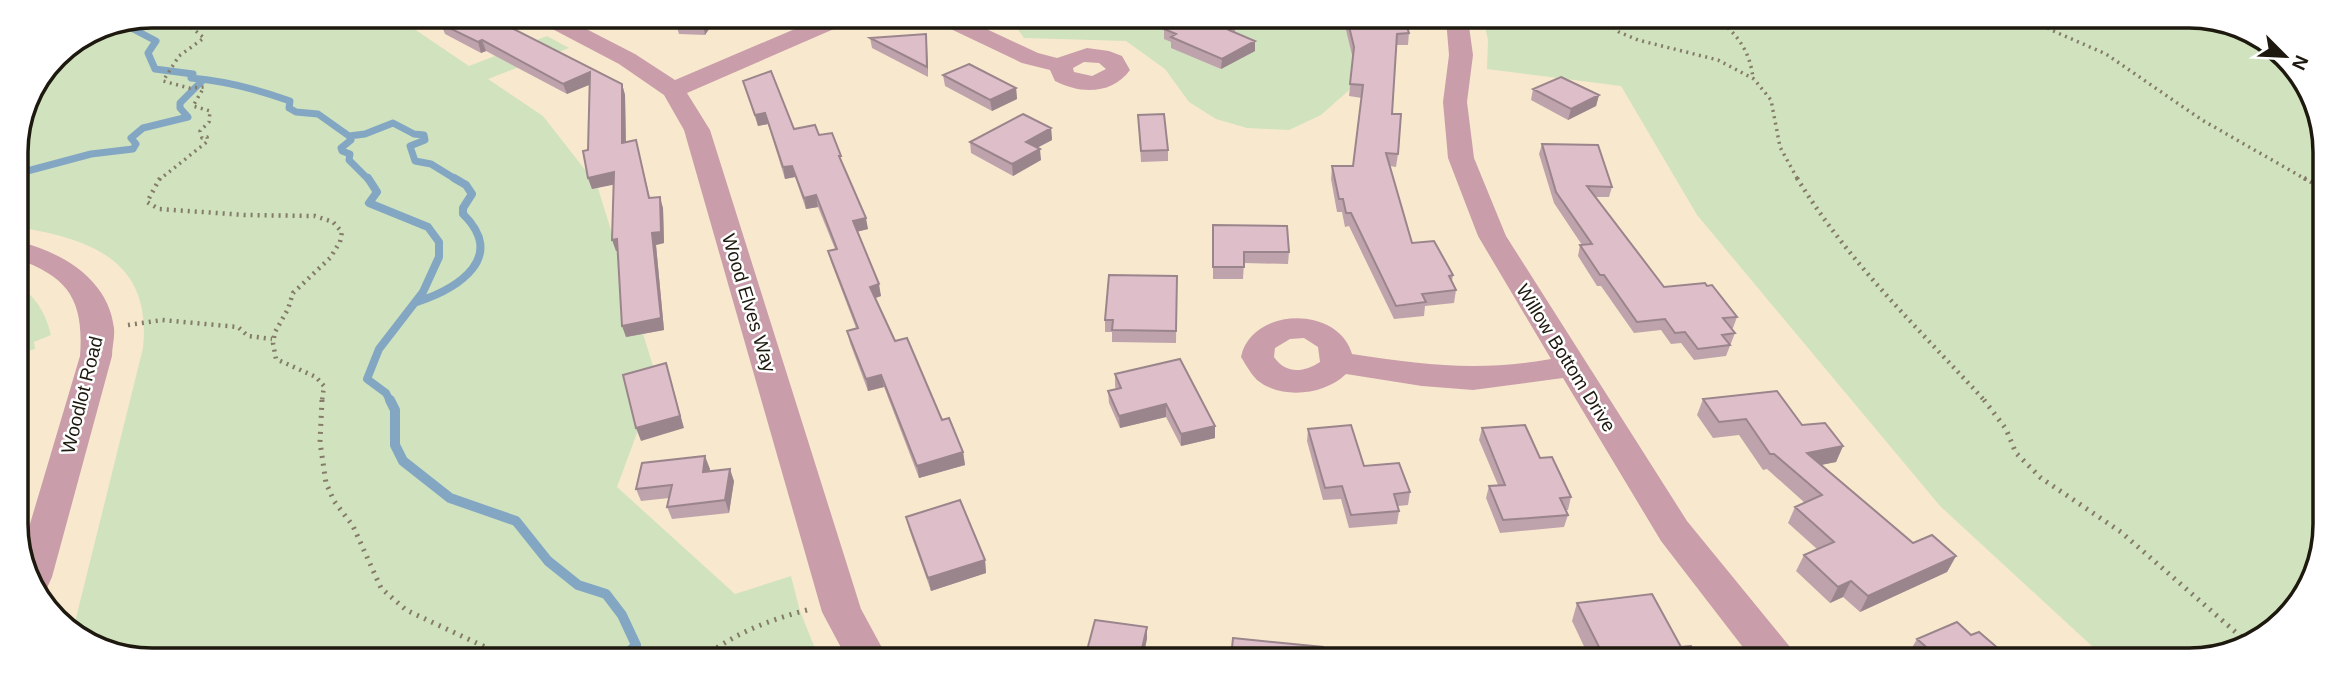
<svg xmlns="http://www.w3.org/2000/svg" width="2341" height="676" font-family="Arial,sans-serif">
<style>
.green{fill:#d1e2bf}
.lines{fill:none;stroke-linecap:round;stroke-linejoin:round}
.stream-far2{stroke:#83a7c3;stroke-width:7}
.stream-far1{stroke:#83a7c3;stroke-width:8}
.stream{stroke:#83a7c3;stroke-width:10}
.path-far2{stroke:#847b69;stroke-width:3.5;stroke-dasharray:2 4.5;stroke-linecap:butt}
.path-far1{stroke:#847b69;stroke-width:4.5;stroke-dasharray:2 5;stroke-linecap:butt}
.path{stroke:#847b69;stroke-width:5;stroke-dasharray:2 6;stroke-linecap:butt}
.street{fill:#c99eaa;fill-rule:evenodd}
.wall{fill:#bfa3ac}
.shaded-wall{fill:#9b858c}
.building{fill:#debec8;stroke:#9b858c;stroke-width:2}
.labels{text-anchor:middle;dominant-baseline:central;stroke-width:5;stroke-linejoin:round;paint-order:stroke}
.street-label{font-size:19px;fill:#1e190f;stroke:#fff}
.rim{fill:none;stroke:#1e190f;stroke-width:3.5}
</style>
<rect width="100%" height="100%" fill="#f8e9ce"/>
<!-- green -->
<path class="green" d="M152,16H395L469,66L547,36L569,48L488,79L543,116L597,185L657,379L617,487L735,594L791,576L800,611L818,656H117L73,630L143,348C152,260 91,239 17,227C16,143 10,70 99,27C114,20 136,19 152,16Z
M999,18H1338L1362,34L1356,84L1321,115L1289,130L1247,128L1216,119L1189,102L1165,69L1126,41L1024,38L1015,25Z
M1483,19L2224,20L2286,56L2323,126L2321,559L2272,632L2198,660H2107L1940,506L1697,215L1621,86L1487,69L1488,40Z
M17,285C36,296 46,314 51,335L34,342L35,349L17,354Z"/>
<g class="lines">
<!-- stream-far2 -->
<path class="stream-far2" d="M120,22L156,41L148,53L155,69L193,74L191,78C226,81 257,89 290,101L289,108L296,112L318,114L349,136L365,134L393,123L414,134L424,135L425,140L410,146L415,161L431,164L457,180
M349,136L351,140L341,148L342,151L350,154L349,160L369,180
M16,174L91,154L133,149L136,144L131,138L143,128L188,117L180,108V103L202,81"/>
<!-- stream-far1 -->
<path class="stream-far1" d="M368,178L377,192L369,203L428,227L439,242V257L423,292L379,349L367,379L386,393L390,401
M417,302C459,288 507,257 463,214V208L472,194L466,185L454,178"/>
<!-- stream -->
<path class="stream" d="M390,400L395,410V445L403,461L450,498L516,521L548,561L578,585L606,594L622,615L636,645L624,657"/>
<!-- path-far2 -->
<path class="path-far2" d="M1603,19L1619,32L1638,40L1718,60L1754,79L1771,100L1780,147L1798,180
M1718,19C1738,35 1750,52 1753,78
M2037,20L2051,30L2106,54L2202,120L2307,180
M159,180L208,141L207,137L202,138L200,131L209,122L210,111L193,106L204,87L189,88L163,81L179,56L204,38L178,16"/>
<!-- path-far1 -->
<path class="path-far1" d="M160,178L147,202L159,209L245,215L315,216L333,222L342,232L340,242L330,258L293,293L288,309L275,332L273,343L276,359L316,377L324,386L322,401
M1797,178C1848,262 1919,329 1985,401
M2304,178L2322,188
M128,325L162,320L238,327L248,336L272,339"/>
<!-- path -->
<path class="path" d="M322,400L320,442L326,483L334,501L353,526L381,588L406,610L483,646L495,653V656
M1984,400L2006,429L2016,453L2041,478L2121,532L2247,642
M704,657C735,633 769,620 807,610"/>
<!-- street -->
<path class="street" d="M536,17H563L635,54L675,80L823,17H853L850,22L687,93L710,130L861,609L887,657H846L822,612L684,130L664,95L619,64L539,22Z
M933,17L963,18L1038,53L1057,58L1087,48L1109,51L1122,56L1130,70C1112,95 1080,94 1055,81L1050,70L1022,63L936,22ZM1084,62L1099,63L1106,69L1092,76L1074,72L1073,68Z
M1446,19H1468L1473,55L1467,102L1474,158L1506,236L1687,521L1790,647L1796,659H1752L1661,541L1563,378L1473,390L1422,386L1346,374C1325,395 1281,400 1257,380C1251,374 1246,365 1241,357C1251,307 1338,305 1352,354C1425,365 1478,372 1551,359L1478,236L1448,158L1443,102L1449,55ZM1304,338L1318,347L1320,362C1303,373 1286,374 1274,357L1275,348L1290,339Z
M17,241C61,252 108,278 114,328C115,338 112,347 112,356L52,577L47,588L39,590L21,554L80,356C84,302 70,277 17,259Z"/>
</g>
<!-- wall -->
<path class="wall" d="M430,16H482L490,22L622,84L625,95L626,142L636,140L650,198L663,208L664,243L656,245L664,330L626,337L618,251H616L613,184L592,189L588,178L590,84L567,94L486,51L481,53L445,34L441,24Z
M717,17L705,35L679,34L676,24Z
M1347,18L1409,33L1408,45H1396L1392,114L1398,154L1396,167L1390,166L1412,243L1453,275L1452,281L1456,290L1454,303L1425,306L1424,316L1394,319L1349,226L1345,227L1342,212H1337L1331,179L1332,166H1353L1362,98L1349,96L1353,59L1346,30Z
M1235,26V32L1255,51L1221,69L1171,48V42L1164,39V29Z
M926,34L928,77L872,48L870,38Z
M943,75L1016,88L1017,99L992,111L945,86Z
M743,81L794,129L819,135L843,166L868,229L857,232L881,296L875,298L895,341L963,452L965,465L919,478L884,387L868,391L850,343L847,331L856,328L831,262L828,251L835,249L818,207L806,209L795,177L785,179L768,124L758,126Z
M1533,89L1599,95L1596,106L1568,120L1531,100Z
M1138,115L1168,150V161L1141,162Z
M1051,128L1052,140L1037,148L1041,160L1013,176L971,153L970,142Z
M1542,144L1612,187L1609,197H1595L1664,287L1737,317L1733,328H1731L1735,333L1726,356L1694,360L1681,343L1671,344L1661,330L1634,333L1601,286H1597L1578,256L1580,245H1582L1554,203L1539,154Z
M1213,225L1289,252L1288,264L1244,263L1243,279H1213Z
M1177,276L1176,343L1112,342V332H1105V320Z
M1115,374L1215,426V438L1181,446L1166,417L1120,428L1109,403L1108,391L1116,389L1115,386Z
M1703,399L1802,425L1843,446L1836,462L1821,465L1913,543L1956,556L1947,572L1860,612L1843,597L1830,603L1796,571L1804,555L1817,549L1788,523L1795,507L1805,503L1767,469L1763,470L1739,435L1713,438L1697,415Z
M1482,428L1540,458L1571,497L1568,510H1566L1568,515L1564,527L1500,533L1486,498L1489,486L1498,485L1479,440Z
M1308,429L1364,466L1410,492L1408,505L1398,506L1399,511L1397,524L1349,528L1341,499L1323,500L1307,441Z
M710,469L709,471L734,481L729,513L672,519L667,507L669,498L641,501L636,489Z
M906,517L985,560L986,573L931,591L909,529Z
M1577,603L1681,647L1698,659H1590L1572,621Z
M1917,639L1995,657L1998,660L1918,659L1910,651Z"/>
<!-- shaded-wall -->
<path class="shaded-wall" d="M708,17H717L705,35L703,24Z
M926,34L927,44L928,77L927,67Z
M482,40L486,51L481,53L478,42Z
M1255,41V51L1221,69L1222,59Z
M590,72L594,83L567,94L563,84Z
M622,84L625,95L626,154L622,143Z
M1016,88L1017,99L992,111L990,100Z
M1599,95L1596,106L1568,120L1571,109Z
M765,113L768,124L758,126L755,115Z
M1051,128L1052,140L1027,153L1026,142Z
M1040,149L1041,160L1013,176L1012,164Z
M792,166L795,177L785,179L783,167Z
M614,172L617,184L592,189L588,178Z
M816,195L818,207L806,209L804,198Z
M660,197L663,208L664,243L656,245L664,330L626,337L622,326L652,233Z
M866,218L868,229L855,232L853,221Z
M617,239L621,250L616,251L612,240Z
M879,284L881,296L873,299L870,287Z
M666,363L684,428L641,441L636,428Z
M881,375L884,387L868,391L866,379Z
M1166,404V417L1120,428L1119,416Z
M1215,426V438L1181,446V434Z
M1843,446L1836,462L1800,469L1807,453Z
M963,452L965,465L919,478L917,466Z
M705,456L710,469L707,485L703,472Z
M730,469L734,481L729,513L725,500Z
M1956,556L1947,572L1860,612L1868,596Z
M985,560L986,573L931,591L928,578Z
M1851,581L1843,597L1830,603L1838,587Z
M1147,627V639L1143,658H1140Z"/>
<!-- building -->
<path class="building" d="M440,16H482L490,22L496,20L622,84V143L636,140L649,198L660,197L661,232L652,233L661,318L622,326L617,239L612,240L614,172L588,178L583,151L588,150L590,72L563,84L482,40L478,42L441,24L447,21Z
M681,17H708L703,24H676Z
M1186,18H1215L1235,26L1229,30L1255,41L1222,59L1171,37L1176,34L1164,29Z
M1347,18H1404L1409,33L1397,34L1392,114H1401L1398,154L1386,153L1412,243L1434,241L1453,275L1449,276L1456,290L1422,294L1426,302L1396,306L1351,213H1346L1343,199H1339L1332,166H1353L1363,85L1350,84L1354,47Z
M926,34L927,67L870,38Z
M969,64L1016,88L990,100L943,75Z
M771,71L794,129L815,125L819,135L832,133L841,156H839L866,218L853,221L879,284L870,287L895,341L907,338L942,420L949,418L963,452L917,466L881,375L866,379L847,331L858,328L828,251L837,249L816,195L804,198L792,166L783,167L765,113L755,115L743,81Z
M1561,77L1599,95L1571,109L1533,89Z
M1023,114L1051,128L1026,142L1040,149L1012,164L970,142Z
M1164,114L1168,150L1141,151L1138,115Z
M1542,144L1598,145L1612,187L1587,186L1664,287L1705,283L1707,286L1712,285L1737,317L1723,318L1735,333L1722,335L1730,345L1698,349L1685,332L1675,333L1665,319L1637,322L1604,275H1600L1580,245L1592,244L1556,192Z
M1213,225L1287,226L1289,252H1244V267H1213Z
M1109,275L1177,276L1176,331L1112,330L1113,320H1105Z
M1180,359L1215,426L1181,434L1166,404L1119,416L1108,391L1121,388L1115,374Z
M666,363L680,416L636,428L623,375Z
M1777,391L1802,425L1825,423L1843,446L1807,453L1913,543L1932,535L1956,556L1868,596L1851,581L1838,587L1804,555L1834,542L1795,507L1822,495L1774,454H1770L1746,419L1719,422L1703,399Z
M1351,425L1364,466L1399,463L1410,492L1394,494L1399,511L1351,515L1342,486L1325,488L1308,429Z
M1525,425L1540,458L1552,457L1571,497L1560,498L1568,515L1503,520L1489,486L1505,485L1482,428Z
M705,456L703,472L730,469L725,500L667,507L672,485L636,489L642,463Z
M960,500L985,560L928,578L906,517Z
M1652,594L1681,647L1691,646L1698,659H1605L1577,603Z
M1095,620L1147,627L1140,657L1144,658H1085Z
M1957,622L1971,635L1979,632L2000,650L1992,654L1998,660L1940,659L1917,639Z
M1233,638L1323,647V658H1231Z"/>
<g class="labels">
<!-- street labels -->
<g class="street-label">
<text transform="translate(749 303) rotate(73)">Wood Elves Way</text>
<text transform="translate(1566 358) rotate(58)">Willow Bottom Drive</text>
<text transform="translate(82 395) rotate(-76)">Woodlot Road</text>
</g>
</g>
<!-- crop -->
<path d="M0 0H2341V676H0ZM152 28H2189A124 124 0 0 1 2313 152V524A124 124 0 0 1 2189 648H152A124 124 0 0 1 28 524V152A124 124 0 0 1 152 28Z" fill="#fff" fill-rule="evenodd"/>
<path class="rim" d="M152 28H2189A124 124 0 0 1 2313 152V524A124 124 0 0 1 2189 648H152A124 124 0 0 1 28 524V152A124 124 0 0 1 152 28Z"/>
<!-- north arrow -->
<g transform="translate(2285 56) rotate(114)" stroke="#ffffff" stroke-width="5" paint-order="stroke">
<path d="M0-5L12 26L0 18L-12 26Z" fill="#1e190f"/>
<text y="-10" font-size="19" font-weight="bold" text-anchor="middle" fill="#1e190f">N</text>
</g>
</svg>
